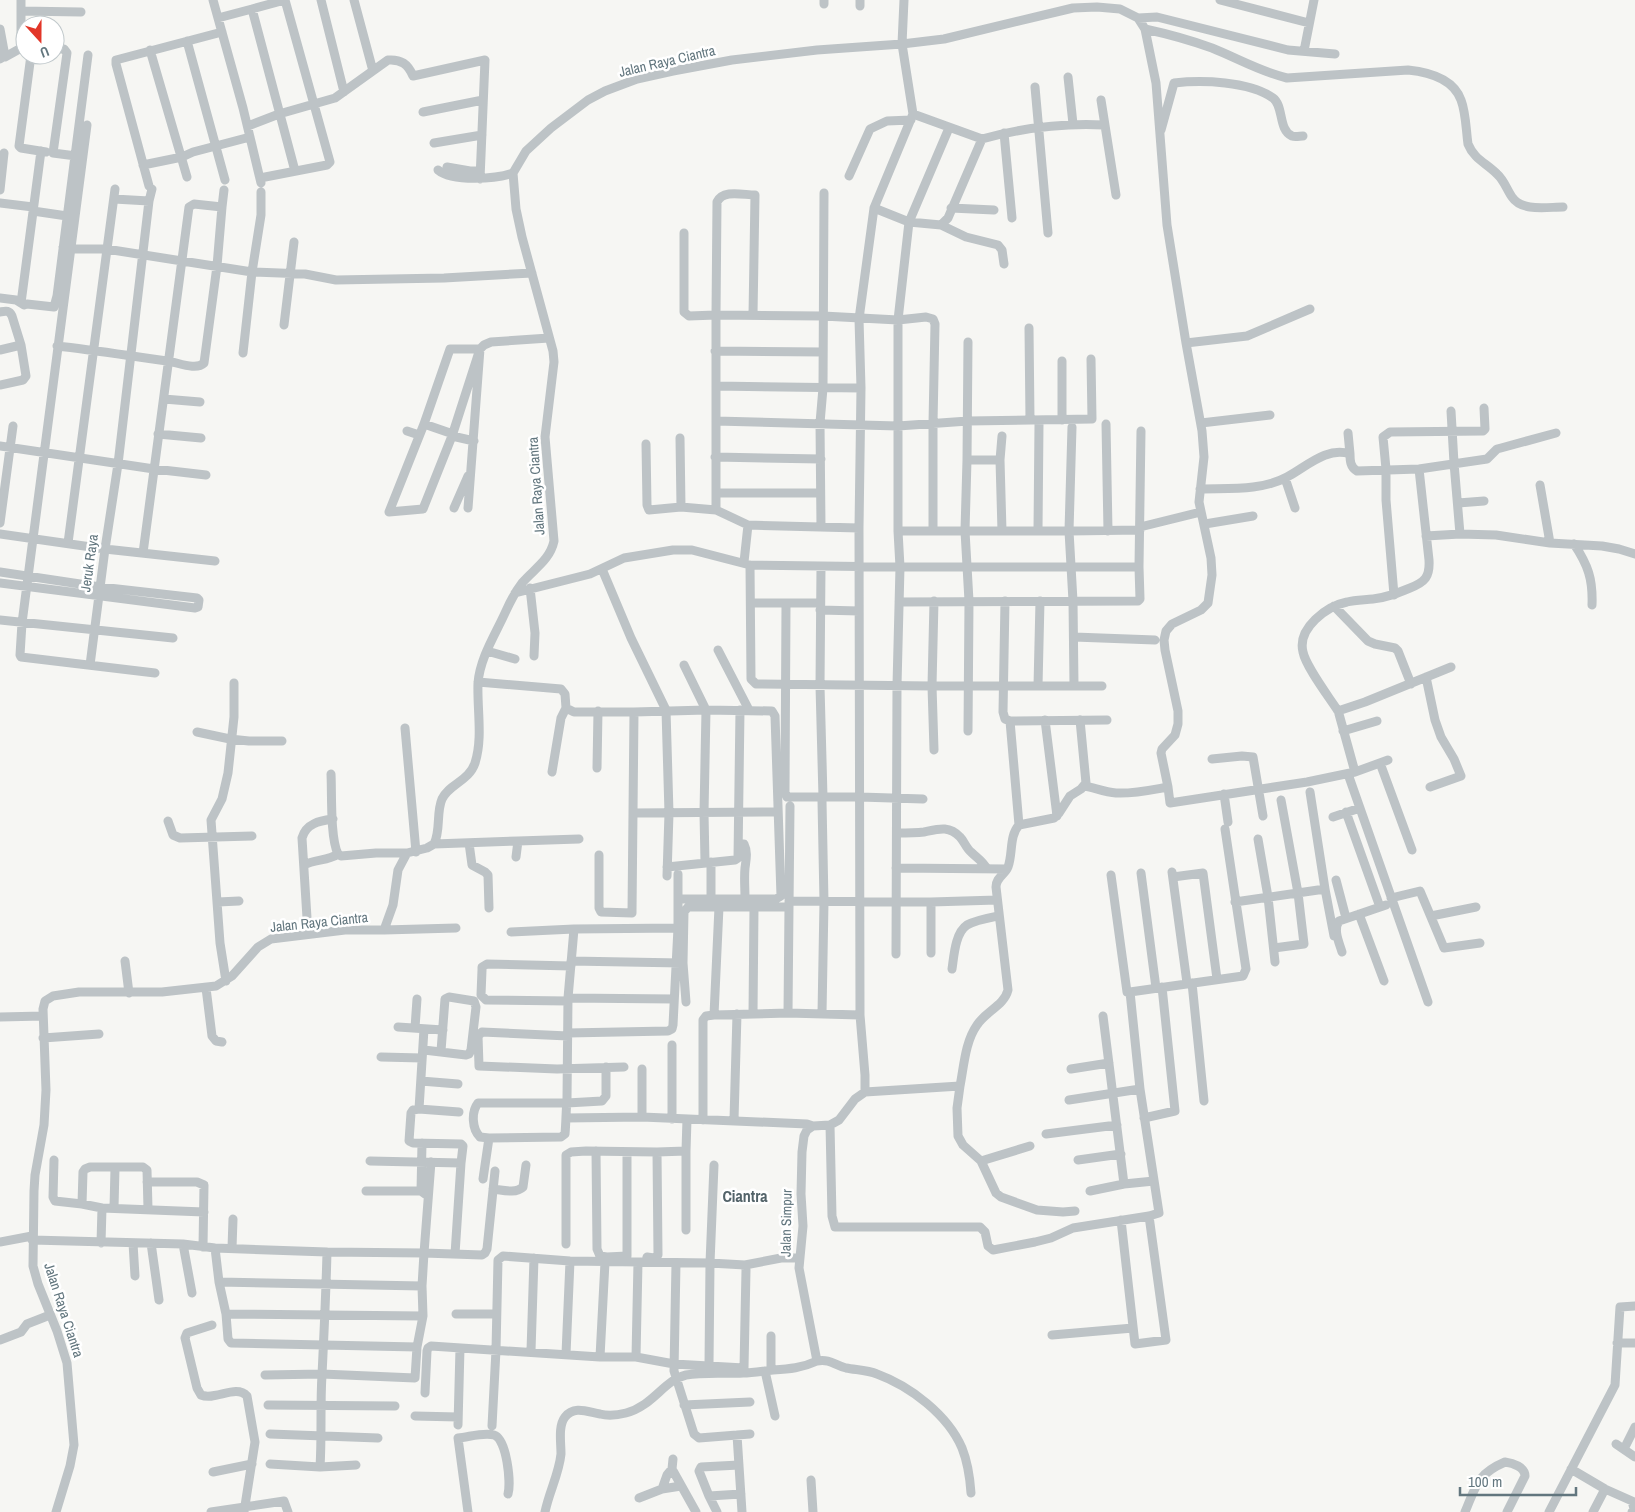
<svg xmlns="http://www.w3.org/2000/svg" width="1635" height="1512" font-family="'Archivo Narrow',sans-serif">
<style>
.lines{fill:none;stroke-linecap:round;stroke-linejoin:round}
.minor{stroke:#bdc3c6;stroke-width:9}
.labels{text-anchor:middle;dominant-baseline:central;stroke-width:5;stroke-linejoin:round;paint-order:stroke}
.street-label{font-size:14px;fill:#62767e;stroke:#fff}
.quarter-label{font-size:16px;font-weight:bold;fill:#536369;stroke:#fff}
</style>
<rect width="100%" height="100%" fill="#f6f6f3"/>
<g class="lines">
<!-- minor -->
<path class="minor" d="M21,0V45L25,48
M213,0L243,108L261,183
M321,0L344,92
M354,0L373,71
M824,0V4
M860,0V6
M1220,0L1309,23
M252,9L285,0
M21,11L81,12
M218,18L252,9L295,171
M1138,18L1157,17L1288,50L1335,54
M0,29L5,56L0,59
M1145,29C1168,34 1190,40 1212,48C1237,58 1261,72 1287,78L1408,70C1428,72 1453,78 1461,100C1466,113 1466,130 1468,144C1474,159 1486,163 1497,174C1504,180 1507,190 1512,197C1522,212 1547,207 1563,207
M187,41L225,180
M55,49H64L67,53L53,153L76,156
M150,50L187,177
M1304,51L1314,0
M31,55L19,146L21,148L46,152
M5,57L23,47
M1068,77L1073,124
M1035,87L1048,233
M1101,100L1116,195
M423,112L483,100
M913,114L982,139
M87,125L22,623L20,655L21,657L155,673
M248,126L279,114L335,98L388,60C401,59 408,64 413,76L485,60L480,179
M1161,130L1174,83C1202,80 1249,81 1273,98C1284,106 1278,130 1292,136C1295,137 1300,136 1303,136
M1004,133L1012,218
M434,143L482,135
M143,165L182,157L193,152L250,137
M447,167L470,171H480
M438,170C452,182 497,179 513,173
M849,176L870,129L887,121L911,120
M260,178L327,165L330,162L285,0
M149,186L116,64V60L222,32
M0,190L4,153
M114,199L149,201
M0,203L33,207
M874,208L909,222L941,225L948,218L982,139C1022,128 1063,123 1104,125
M951,208L994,210
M33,211L67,216
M941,225L966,237L998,245L1002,250L1004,264
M684,233V312L689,316L716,315L717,202C723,189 743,195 755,195L753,315
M63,247L72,249H106L252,272L305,274L336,280L444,278L532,273
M0,298L16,300L24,305L27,304L54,307L57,296L88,55
M21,303L41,151
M0,312C6,311 9,310 12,316L21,345L26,376L23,380L0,385
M284,325L294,242
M1029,328L1030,420
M968,342L967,460L965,531L969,601L968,731
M1186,343L1247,336L1310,309
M57,346C94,350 130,356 167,361C177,362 196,371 204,363L217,266L222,207L224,190
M450,349H480L452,436L423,509L389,512L424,424Z
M0,350L21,345
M715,351L823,352
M243,353L252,272L261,215V192
M1062,361V420
M716,386L861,388
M164,399L200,402
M1451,411L1454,463L1460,534
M716,421L898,426L968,421L1092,419L1091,359
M1201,423L1270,415
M424,424L453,434
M1106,424L1108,531
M1072,427L1069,531L1073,601L1074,686
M407,431L419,435
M1348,433L1350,454
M158,434L201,438
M452,436L474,441
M1002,436L1000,460L1002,531
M680,438L681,507
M646,444L647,505L649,510L681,507L716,510L748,525L859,528
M0,446L154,469L206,475
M715,457L821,459
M967,460H1000
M1419,469L1429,560C1430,577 1425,582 1410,588C1398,593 1386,598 1373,599C1364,600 1355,600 1347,602C1327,606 1297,628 1303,652C1306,667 1329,697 1338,711L1365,702L1451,667
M1285,478L1295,508
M1540,485L1550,543
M1200,489C1229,488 1261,491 1287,477C1306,467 1327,446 1350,454C1350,460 1350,467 1357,471L1419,469L1487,459L1497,449L1501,448L1556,433
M716,493H820
M1458,503L1484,501
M454,508L468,476
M468,508L480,349L484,345L491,342L549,338
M716,510V315L823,316L898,320L926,317L933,319L935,324L933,423V531
M0,523L13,426
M1205,524L1253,516
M821,527L820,423L823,388L824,193
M1140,527L1201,512
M1038,530L1039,424
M898,531H1069L1140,530
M0,534L105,549L215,561
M1426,536L1460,534L1496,535L1550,543L1602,546L1619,549L1635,554
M68,543L115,189
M1574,544C1588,565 1593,579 1592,605
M143,553L189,207L194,204L222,207
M744,562L748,525
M750,565L751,679L756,684L932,686H1102
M821,566L820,686L823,797
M602,569L631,638L666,710L669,813L667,876
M0,572L100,587L197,598L199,600L198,607L195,608L0,583
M530,588L535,633L534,656
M515,593L590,574L624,558L673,550H692L750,565L900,567H1139
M1394,595L1386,500V469L1383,437L1390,432L1483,431L1485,429L1484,408
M934,601L932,686L934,750
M1005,601L1003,712L1005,719L1010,721L1107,720
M899,602L1138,601L1140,599L1139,567L1141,431
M751,603H820
M786,604L785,792L787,797H860L923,799
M1334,606L1368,641L1375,644L1395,648L1398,651L1411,684
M820,610L859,611
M0,620L173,638
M1074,637L1155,640
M718,650L749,710
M487,651L515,659
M90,665L105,549L118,464L149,201L152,189
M684,665L706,710L704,813L705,862
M1426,677L1435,720L1441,737L1454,759L1461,776L1430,787
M478,682L561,689L565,694L566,708L574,712H634
M1038,686L1040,601
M1045,720L1057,816
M405,728L416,852
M1343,731L1377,721
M197,732L230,739L249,741H282
M1212,759L1242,756L1253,757L1263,816
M1380,763L1412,850
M597,768L598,711
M552,772L561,718L566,708
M1355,772L1388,760
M331,774C332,793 330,838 338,854L341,856L376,853H407
M1348,774L1428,1002
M1168,787L1170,803L1307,782L1355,772L1339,714
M1310,792L1325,889
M1224,794L1228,822
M822,801L824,902L822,1014
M1346,812L1380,907
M633,813L777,812
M1333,817L1360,808
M168,821L173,835L180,838L252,836
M1019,825L1054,818L1059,813L1070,796L1081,789L1086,783L1080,720
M897,833C906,833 915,833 924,832C938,829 949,825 960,837C964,841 966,848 971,852C977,858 983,861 987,869
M1258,839L1268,897L1275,962
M518,841L579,839
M469,843L472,865L485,872L488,875L489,908
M434,844L518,841L516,857
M739,844H744C748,852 746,860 745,868C744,878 745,888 745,898
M599,855V908L601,912L632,913L634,712L706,710L772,711L775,716L781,896L776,899H679
M304,865C315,859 328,861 338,854
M667,867L735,860L738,858L740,710
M896,868L1007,869
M1172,872L1187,983
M1141,873L1156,988
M1111,875L1127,992H1130
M1173,877L1203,873L1217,979
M1336,880L1346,918
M711,898V862
M1391,898L1420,891L1444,948L1480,943
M789,901L931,902L997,900
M218,902L239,901
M931,902V953
M1235,902L1325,889L1334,936
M719,907L714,1015L788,1013L860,1015
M1359,914L1384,981
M1431,916L1476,907
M574,929L568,998L567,1099C566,1111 566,1123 565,1134L561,1137L489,1138L480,1137C472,1129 471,1112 478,1103H567L602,1101L606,1096V1067
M384,930L456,928
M511,932L574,929L678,928
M308,934L302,838C306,823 320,821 333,819
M1274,948L1304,944L1298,893L1281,800
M1342,952C1339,942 1333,930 1339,921L1386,905
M896,954L897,685L900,567L898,531V320L909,222L949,128
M125,961L129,993
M571,961L681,963
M952,969C954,956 955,933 967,925C976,920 988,918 998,916
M226,981L220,943L211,820L222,799L228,773L234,717V683
M1192,983L1204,1101
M206,988L212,1036L216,1041L222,1042
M568,998L674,999
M568,1001L486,1000L481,995L482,970V967L487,964L571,966
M686,1002L683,963L684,912L688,907H789L790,806
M788,1013L789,907
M753,1014L754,908
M1103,1016L1124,1184
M0,1017L43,1016
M398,1027L443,1030
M415,1028L417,999
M424,1029L419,1109L413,1110L411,1113L409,1141L413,1143L461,1144L463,1146L461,1163
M568,1033L668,1031L672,1029L673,1025L678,928V874
M568,1036L482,1032L478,1036L479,1066L557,1069L624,1067
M43,1038L99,1034
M672,1045V1119
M424,1050L466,1055L469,1054L471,1050L476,1007L474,1001L449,997L445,999L441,1051
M381,1057L422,1058
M1071,1069L1109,1063
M421,1081L458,1084
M960,1086L957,1108L958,1136L963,1145L981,1161L996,1193L1001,1197L1037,1210L1063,1212L1075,1211
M865,1092V1075L860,1015L859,528L861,388L859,319L874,208L913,114L902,44L944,39L1073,8L1097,7L1120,9L1138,18L1145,29L1156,83L1167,225L1186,343L1202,431L1204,457L1199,502L1211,558L1212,575L1208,603L1201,610L1172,624L1166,631L1164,640L1165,650L1178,711V724L1175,735L1162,749L1161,753L1168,787C1151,790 1133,794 1116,793C1105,792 1095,788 1085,786
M865,1092L960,1086C964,1066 965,1042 977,1025C986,1011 1004,1006 1008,990L996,887C996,877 1005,875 1008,867C1013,854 1009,836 1019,825L1010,721
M1069,1100L1140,1089
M419,1109L459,1112
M642,1117V1069
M566,1118L642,1117L807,1124L813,1126
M1144,1118L1175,1111L1162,987
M703,1120V1020L706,1016L714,1015
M734,1120L737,1014
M830,1125L832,1216L835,1227H980L985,1232L988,1246L993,1250L1035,1242L1051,1238L1073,1228L1149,1216L1159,1213L1140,1089L1130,992L1243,976L1246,969L1225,829
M1046,1134L1117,1125
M422,1143L421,1191L428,1196
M596,1151L597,1249L600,1256L607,1257L627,1256V1152
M54,1160L53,1197L55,1201L82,1204L102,1208
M1078,1160L1121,1154
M370,1161L461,1163L455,1254
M981,1161L1030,1146
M483,1179L489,1138
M147,1182H197L204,1185L203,1247
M493,1189C502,1190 516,1194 523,1187L526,1165
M366,1191H421
M1090,1191L1124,1184L1154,1181
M82,1204L83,1172L85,1169L90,1167H143L147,1170L148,1209
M114,1208L115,1168
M1121,1220L1135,1344L1166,1340L1149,1216
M686,1230V1151
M32,1240L183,1244L215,1248L327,1252C326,1293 324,1334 322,1375C320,1406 322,1436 320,1467
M0,1242L32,1236
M101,1243L102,1208L204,1212
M133,1243L135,1276
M151,1243L159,1300
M183,1244L192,1293
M566,1244V1155L571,1152L586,1151L657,1152L686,1151L687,1119
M215,1248L219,1282L226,1314L228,1339L231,1343L417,1347
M232,1248L233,1219
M327,1252L424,1253L431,1162
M647,1257L654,1258L658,1255L657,1152
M676,1263L674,1371L694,1434L699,1438L750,1434
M745,1265L781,1258H800
M219,1282L422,1286
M226,1314L423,1316
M456,1314H496
M212,1325L187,1333L185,1338L197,1388L201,1395C215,1401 236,1384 247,1396L255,1442L244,1512
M1052,1335L1133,1328
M771,1336V1370
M0,1340L21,1332L27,1324L50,1315
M1617,1343H1635
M531,1351L534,1258
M566,1354L570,1261
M600,1357L605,1262
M817,1361C831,1359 834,1365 846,1368C856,1370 867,1370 877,1374C910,1386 948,1415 962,1448C968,1463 970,1478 971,1493
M709,1365L710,1263L714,1165
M765,1371L775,1416
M265,1375L322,1374L415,1378L417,1347L423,1316L422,1286L424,1253L482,1255L485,1253L487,1249L495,1171
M425,1393L427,1351L428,1348L431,1346L600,1357H636
M268,1405L395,1406
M684,1405L750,1402
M415,1416L458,1417
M458,1425L460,1348
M492,1426L496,1350L498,1260L503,1256L570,1261L710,1263L745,1265L746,1270L744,1368L674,1364L636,1357L638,1262
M270,1434L378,1438
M737,1435L742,1512
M1616,1444L1635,1457
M1624,1449L1635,1427
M673,1459L672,1469L696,1512
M270,1464L320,1467L356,1465
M739,1465L701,1467L699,1471L709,1496L741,1494
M1571,1469L1605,1489L1632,1501L1634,1509L1632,1512
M213,1472L252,1464
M811,1480L813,1512
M662,1489L667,1475L672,1469
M709,1496L717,1512
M639,1498L662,1489L681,1486
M56,1512L70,1466L74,1445L67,1363L57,1331L38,1284L33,1266L34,1191L35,1175L44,1125L46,1090L43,1009L45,1001L53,996L79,992H162L216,986L232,976L258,947L271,939L345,930H384L393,905L398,870L407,853L427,848L434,844C441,830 436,813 442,799C449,784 469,781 475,763C483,738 477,710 478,683C480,658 495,635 505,613C510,602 515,592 522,583C534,569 550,560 554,541L545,437L554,362L553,351L522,237L516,209L513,173L526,151L551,128L588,100L605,91L637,79L673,71L732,60L817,50L902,44L904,0
M211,1512L284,1501L288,1512
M468,1512L458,1438C469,1437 484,1432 494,1435C507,1439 511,1483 508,1494
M545,1512C549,1492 559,1474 561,1454C561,1442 558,1426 565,1417C574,1405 588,1412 600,1414C608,1416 618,1415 626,1413C653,1406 664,1380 686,1375C704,1372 724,1374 743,1373C753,1373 763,1371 773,1370C789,1369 802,1368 817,1361L799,1268L803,1226L801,1194L802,1152L804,1136L807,1130L813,1126L830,1125L839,1120L855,1099L865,1092
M1465,1512C1476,1486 1477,1474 1505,1462C1513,1463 1525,1467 1525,1476L1507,1512
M1549,1512L1615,1385L1620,1307L1635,1306
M1593,1512L1605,1489"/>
</g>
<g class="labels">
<!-- street labels -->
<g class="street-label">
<text transform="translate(667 61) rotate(-13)">Jalan Raya Ciantra</text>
<text transform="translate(536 486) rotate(-94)">Jalan Raya Ciantra</text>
<text transform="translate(89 563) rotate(-82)">Jeruk Raya</text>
<text transform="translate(319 922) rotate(-6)">Jalan Raya Ciantra</text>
<text transform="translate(786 1223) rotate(-89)">Jalan Simpur</text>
<text transform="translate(64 1310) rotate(72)">Jalan Raya Ciantra</text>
</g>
<!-- quarter labels -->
<g class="quarter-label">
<text x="745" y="1196">Ciantra</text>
</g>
</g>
<!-- north arrow -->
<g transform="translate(40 40) rotate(159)"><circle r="24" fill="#ffffff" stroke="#c0c8cb"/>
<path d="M0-4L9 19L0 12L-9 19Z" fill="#e23628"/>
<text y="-8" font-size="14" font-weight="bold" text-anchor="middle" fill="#62767e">U</text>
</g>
<!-- scale -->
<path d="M1460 1487v8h116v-8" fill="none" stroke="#62767e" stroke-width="2.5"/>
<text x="1468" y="1487" font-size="15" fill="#62767e" stroke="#ffffff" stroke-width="4" paint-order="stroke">100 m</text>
</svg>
